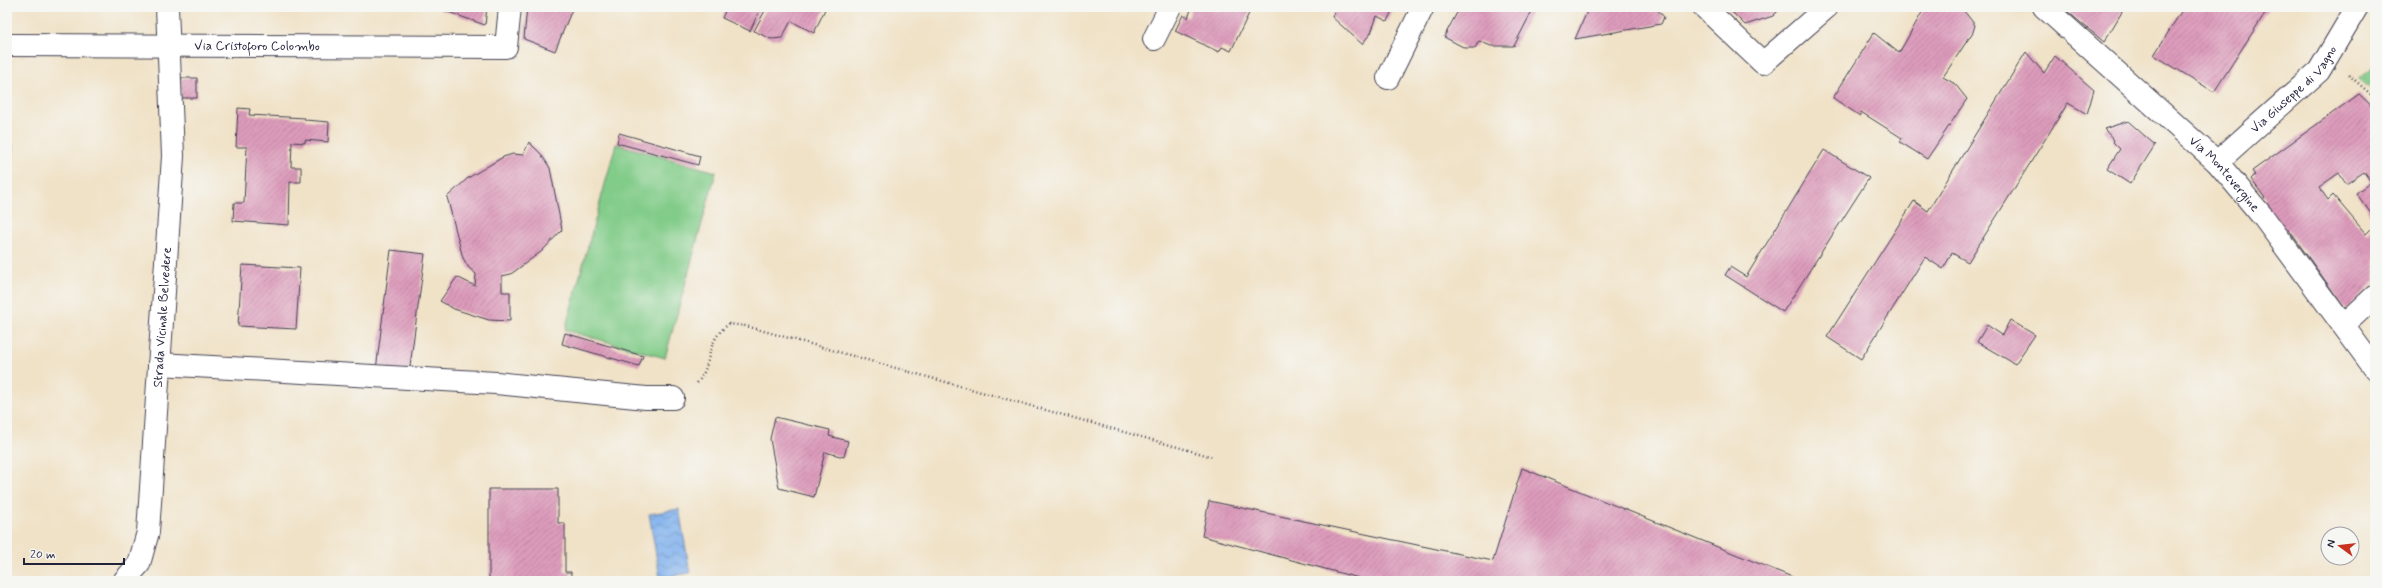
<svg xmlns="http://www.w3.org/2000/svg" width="2382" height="588" font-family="Mynerve,sans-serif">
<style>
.grass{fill:url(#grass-dots);stroke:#527762}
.park{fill:#82cc89;stroke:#527762}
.water{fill:url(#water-waves);stroke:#526a94}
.building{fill:url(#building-hatch)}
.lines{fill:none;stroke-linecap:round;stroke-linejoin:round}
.minor-casing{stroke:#413f50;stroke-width:24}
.tertiary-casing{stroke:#413f50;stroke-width:24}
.path{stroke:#413f50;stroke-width:2.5;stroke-dasharray:1 3;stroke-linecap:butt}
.minor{stroke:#fff;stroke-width:22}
.tertiary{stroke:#fff;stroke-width:22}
.labels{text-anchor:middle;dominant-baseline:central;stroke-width:4;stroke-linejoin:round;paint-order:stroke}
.street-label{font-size:13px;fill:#22223b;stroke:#f6f6f2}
</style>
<defs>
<pattern id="grass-dots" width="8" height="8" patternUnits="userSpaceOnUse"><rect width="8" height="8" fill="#82cc89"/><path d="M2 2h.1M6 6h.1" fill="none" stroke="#70af77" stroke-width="1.8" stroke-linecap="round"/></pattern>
<pattern id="water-waves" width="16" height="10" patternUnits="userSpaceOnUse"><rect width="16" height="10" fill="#83b3ee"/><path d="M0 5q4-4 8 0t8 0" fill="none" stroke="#6b91c2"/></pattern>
<pattern id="building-hatch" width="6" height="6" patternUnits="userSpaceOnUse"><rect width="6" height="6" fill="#dd9bbb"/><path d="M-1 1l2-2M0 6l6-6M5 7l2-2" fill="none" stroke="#b37e99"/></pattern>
</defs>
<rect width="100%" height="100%" fill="#f6f6f2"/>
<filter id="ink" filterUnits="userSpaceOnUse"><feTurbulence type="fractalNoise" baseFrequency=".025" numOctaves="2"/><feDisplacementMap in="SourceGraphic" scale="8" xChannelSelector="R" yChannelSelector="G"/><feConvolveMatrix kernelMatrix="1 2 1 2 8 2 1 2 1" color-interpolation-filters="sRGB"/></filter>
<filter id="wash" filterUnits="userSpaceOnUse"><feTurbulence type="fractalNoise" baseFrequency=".012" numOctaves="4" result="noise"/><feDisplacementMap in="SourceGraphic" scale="16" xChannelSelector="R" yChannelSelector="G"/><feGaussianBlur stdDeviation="0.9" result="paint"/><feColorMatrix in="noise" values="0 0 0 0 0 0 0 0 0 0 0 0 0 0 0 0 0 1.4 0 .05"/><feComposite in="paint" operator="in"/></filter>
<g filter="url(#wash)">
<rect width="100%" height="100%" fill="#f0e2c7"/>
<!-- grass -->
<path class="grass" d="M2373,68L2375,70V92L2359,79Z"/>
<!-- park -->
<path class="park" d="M616,144L716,172L665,358L565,330Z"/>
<!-- water -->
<path class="water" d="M679,509L690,573L660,578L649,514Z"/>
<g id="blocks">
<!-- building -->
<path class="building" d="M434,7H487L485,25Z
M527,7H573L555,51L524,39Z
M727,7H761L750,31L722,18Z
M761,7H826L814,33L791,21L782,38L771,39L754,31L766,9Z
M1192,7H1252L1231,51L1222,47L1219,52L1175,31L1183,15L1188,18Z
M1336,7H1394L1387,21L1377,16L1371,33L1362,44L1332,17Z
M1460,7H1534L1514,46H1491L1479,41L1475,48H1465L1444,37Z
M1589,7H1655L1664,17L1661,24L1575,39Z
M1727,7H1782L1773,16L1745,25Z
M1925,7H1958L1964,11L1975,25L1973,32L1943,77L1955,84L1967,99L1927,159L1900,142L1902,138L1861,112L1860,116L1833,98L1874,33L1899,53Z
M2062,7H2125L2104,42Z
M2184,7H2269L2214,92L2154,55Z
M2026,52L2044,73L2055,56L2094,90L2087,114L2068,103L1968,262L1952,253L1943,269L1925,257L1861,359L1827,337L1914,201L1928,211Z
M180,78H197V98H181Z
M2359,94L2375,109V219L2356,193L2371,182L2364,172L2346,184L2339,173L2319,187L2328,200L2333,195L2366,234L2375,225V281L2346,310L2289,230L2283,231L2262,201L2265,198L2251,179L2255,175L2252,171Z
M238,108L250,109L249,115L305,118V120L329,122L328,142L305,140V143L292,142L291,167H301V182H290L289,225L233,221L234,203H244L247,147H236Z
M2128,121L2155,145L2130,184L2107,169L2120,149L2113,142L2114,140L2104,129Z
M619,133L700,156L698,165L617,143Z
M529,142L541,154L550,168L562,230L542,251L511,274L502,276V292H510V321L489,320L454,309L440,301L457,277L475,286L476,274L469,268L463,258L447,197L468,178L503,157L513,154L523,155Z
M7,144L12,145L9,210H7Z
M1824,150L1869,178L1783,312L1725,275L1730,267L1746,277Z
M391,250L425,254L409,374L376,370Z
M242,265L300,268L296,329L238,326Z
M2010,320L2035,335L2015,364L1977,342L1987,325L2002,335Z
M565,333L643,356L639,366L562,344Z
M775,417L830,430L829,436L848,441L844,457L825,452L814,497L779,488L770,439Z
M1522,468L1802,581H1370L1202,536L1209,501L1493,561Z
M489,489H558V523H565V572H571V581H489Z
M590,579L620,580V581H590Z"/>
</g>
</g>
<g filter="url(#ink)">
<use href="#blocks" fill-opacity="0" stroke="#413f50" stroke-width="1"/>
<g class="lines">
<!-- minor casing -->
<g class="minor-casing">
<g id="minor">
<path d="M1704,7L1763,63L1827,7"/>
<path d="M1154,39L1170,7"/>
<path id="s1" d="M7,45L506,47L510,7"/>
<path d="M1388,78L1423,7"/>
<path id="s2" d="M2217,162L2319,71L2357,7"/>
<path d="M2344,325L2375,296"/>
<path d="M159,364L496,383L646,398H673"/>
<path id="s3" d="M124,581L139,564L148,532L151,488L173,156L167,7"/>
</g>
</g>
<!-- tertiary casing -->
<g class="tertiary-casing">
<g id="tertiary">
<path id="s4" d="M2044,7L2217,162L2264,218L2375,369"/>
</g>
</g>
<!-- path -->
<path class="path" d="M2349,75L2375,98
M697,383C714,364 703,343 729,324L746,326L1213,457"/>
<!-- minor -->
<use href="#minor" class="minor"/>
<!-- tertiary -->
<use href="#tertiary" class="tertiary"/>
</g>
</g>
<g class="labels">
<!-- street labels -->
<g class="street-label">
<text stroke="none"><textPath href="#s1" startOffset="250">Via Cristoforo Colombo</textPath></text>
<text stroke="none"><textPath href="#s2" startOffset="106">Via Giuseppe di Vagno</textPath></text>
<text stroke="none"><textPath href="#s4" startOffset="246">Via Montevergine</textPath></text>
<text stroke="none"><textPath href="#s3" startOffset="271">Strada Vicinale Belvedere</textPath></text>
</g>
</g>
<!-- margin -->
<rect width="2382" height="588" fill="none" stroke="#f6f6f2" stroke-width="24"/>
<!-- north arrow -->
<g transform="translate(2340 546) rotate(285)"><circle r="19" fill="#f6f6f2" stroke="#a1a1a9"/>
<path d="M0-3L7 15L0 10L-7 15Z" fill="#c8321e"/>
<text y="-6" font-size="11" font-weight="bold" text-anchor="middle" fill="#22223b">N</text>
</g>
<!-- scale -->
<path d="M24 558v6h100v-6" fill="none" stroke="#22223b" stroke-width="2"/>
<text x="30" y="558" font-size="12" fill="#22223b" stroke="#f6f6f2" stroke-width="3" paint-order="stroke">20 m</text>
</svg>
